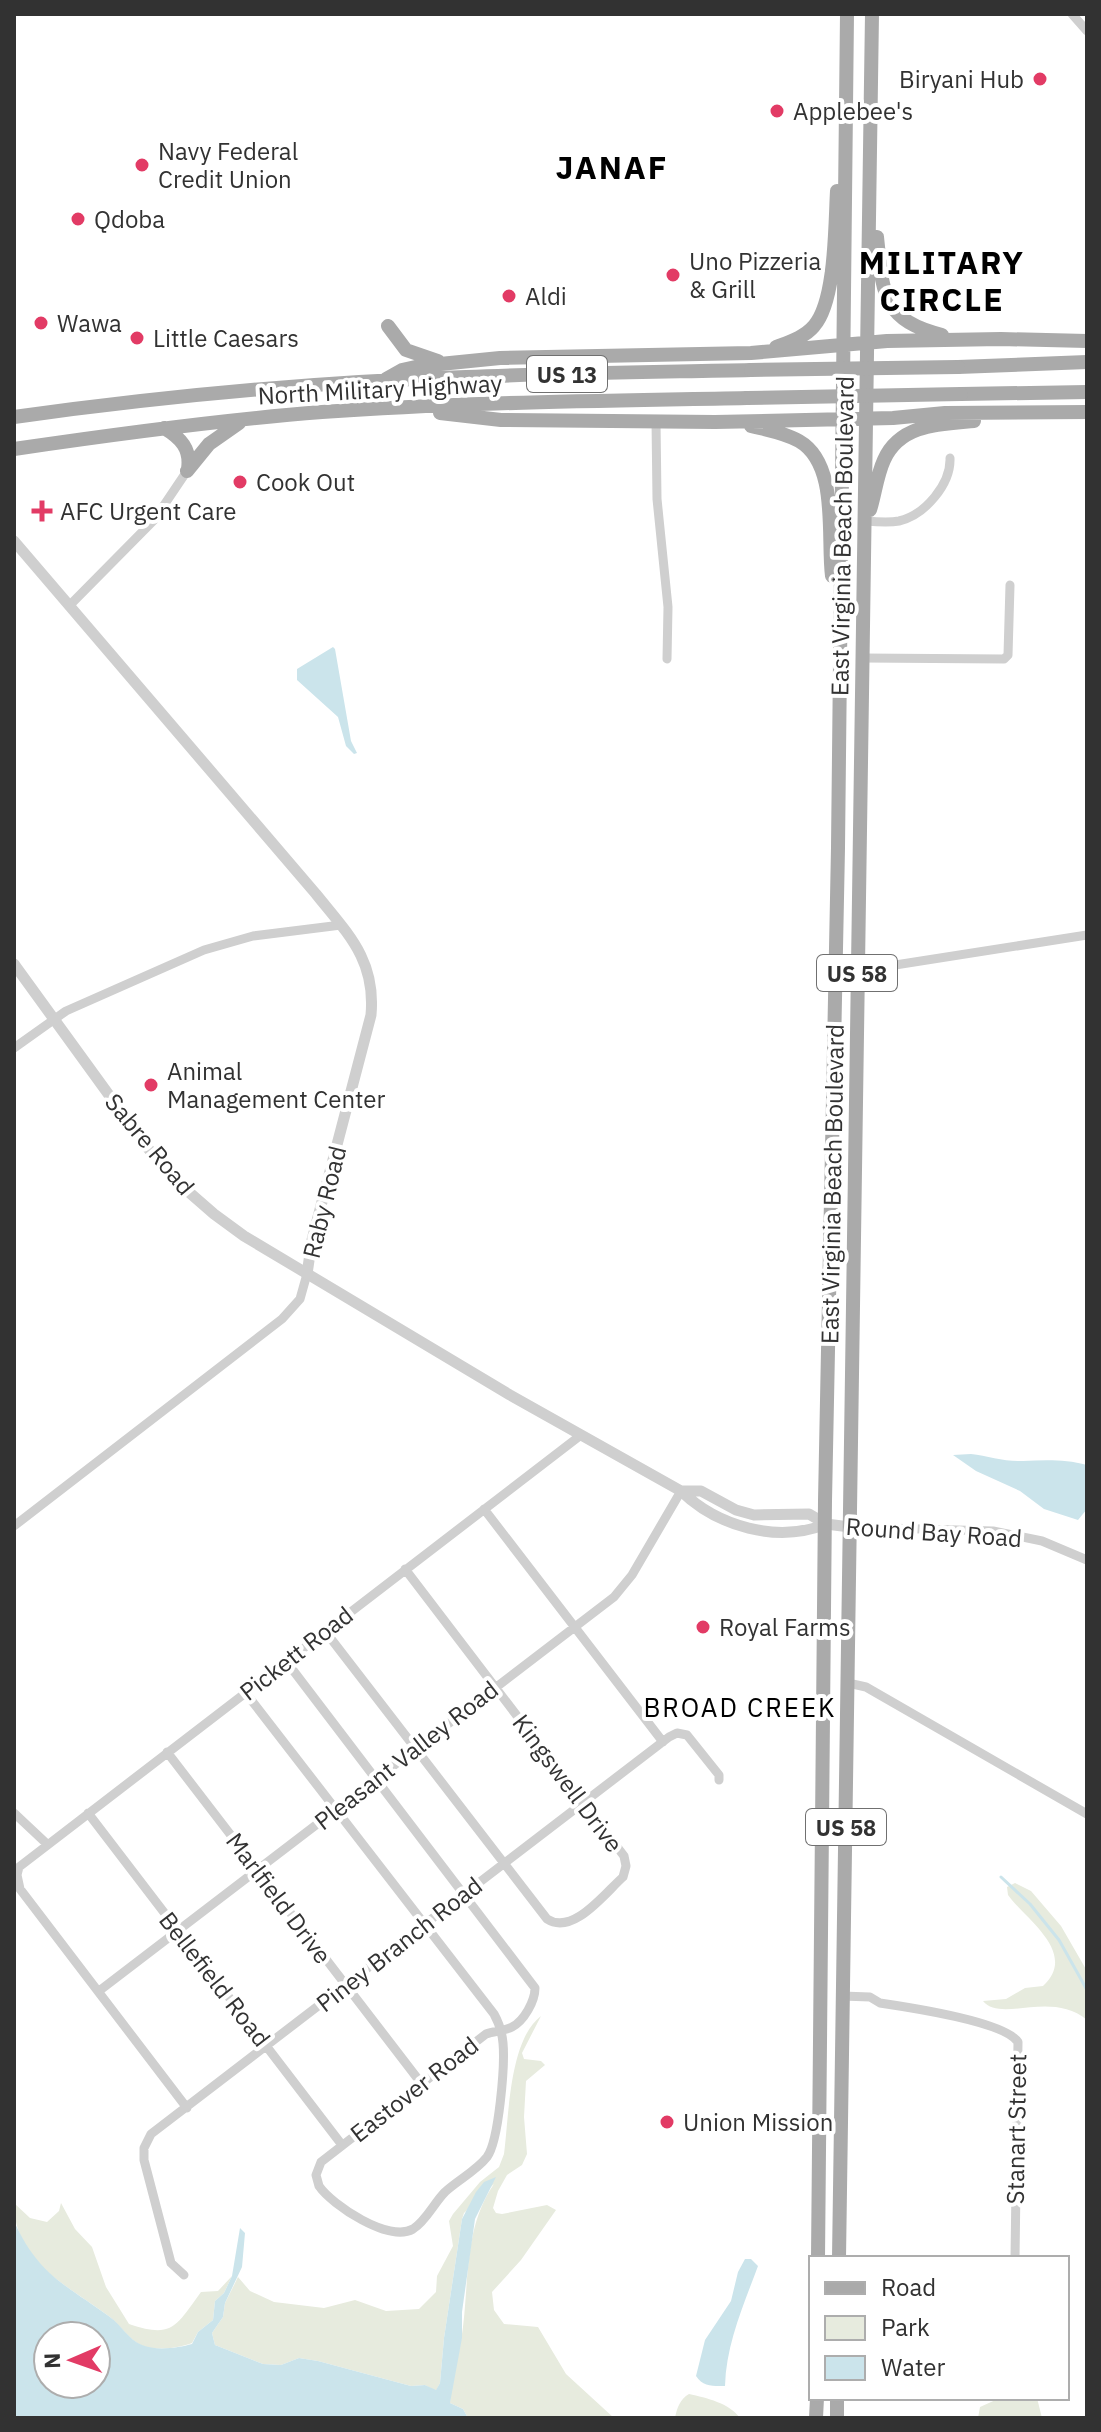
<svg xmlns="http://www.w3.org/2000/svg" width="1101" height="2432" font-family="'IBM Plex Sans',sans-serif">
<style>
.green{fill:#e7ebde}
.water{fill:#cbe4eb;fill-rule:evenodd}
.lines{fill:none;stroke-linecap:round;stroke-linejoin:round}
.stream{stroke:#cbe4eb;stroke-width:3}
.minor{stroke:#cfcfcf;stroke-width:9}
.tertiary{stroke:#cfcfcf;stroke-width:11}
.primary{stroke:#aaa;stroke-width:14}
.primary-bridge{stroke:#aaa;stroke-width:14}
.poi-dot{fill:#e23b65;stroke:#fff;stroke-width:3}
.labels{text-anchor:middle;dominant-baseline:central;stroke-width:8;stroke-linejoin:round;paint-order:stroke}
.shield{fill:#fff;stroke:#707070;stroke-width:2}
.shield-label{font-size:22px;font-weight:bold;fill:#323232}
.poi-label{font-size:24px;fill:#323232;stroke:#fff;text-anchor:start}
.street-label{font-size:24px;fill:#323232;stroke:#fff}
.neighbourhood-label{font-size:26px;letter-spacing:2px;fill:#000;stroke:#fff}
.district-label{font-size:32px;font-weight:bold;letter-spacing:2px;fill:#000;stroke:#fff}
</style>
<rect width="100%" height="100%" fill="#fff"/>
<!-- green -->
<path class="green" d="M1015,1883L1031,1891L1061,1926L1087,1971V2020C1051,1990 1001,2023 983,2001L1006,1999L1025,1988L1043,1986C1079,1953 1025,1919 1008,1895L1007,1887Z
M541,2016L522,2053L524,2059L541,2061L545,2065L526,2081L524,2117L527,2154L522,2165L507,2175L498,2191L493,2208L496,2213L502,2214L547,2205L556,2210L521,2260L492,2292L494,2310L504,2324L538,2327L566,2374L614,2418H468L463,2409L450,2403C451,2382 457,2362 461,2341C470,2288 462,2230 494,2184L464,2213L462,2219L444,2338L440,2383L436,2391L425,2385L411,2386L318,2361L299,2358L281,2365L263,2364L215,2345L212,2333L223,2317L225,2303L238,2277L250,2291L274,2302L324,2308L355,2300L386,2311L419,2309L436,2292L437,2276L453,2246L449,2221L453,2214L480,2182L499,2167L504,2154C509,2116 509,2040 541,2016Z
M14,2203L30,2218L47,2222L59,2211L61,2203L75,2229L92,2247L106,2287L129,2324C173,2339 176,2326 201,2292L218,2291L232,2276L224,2293L215,2301L213,2320L198,2332L192,2343C178,2348 157,2351 143,2346C129,2340 121,2326 110,2317C69,2286 14,2263 14,2203Z
M689,2394C707,2398 729,2403 740,2418H675C677,2408 680,2399 689,2394Z
M1000,2398H1037L1042,2418H978L980,2407Z"/>
<!-- water -->
<path class="water" d="M333,647L335,649L351,741L357,753L354,754L346,746L338,717L297,680V669Z
M971,1454C988,1456 1006,1462 1023,1461C1045,1460 1065,1459 1087,1465V1509L1078,1520L1044,1509L1020,1491L976,1471L953,1455Z
M496,2177L475,2219L462,2312V2338L450,2403L463,2409L468,2418H18L14,2416V2221C38,2275 65,2284 110,2317C121,2325 129,2340 142,2345C156,2351 178,2348 192,2344L198,2332L213,2320L215,2301L224,2293L232,2276L240,2228L245,2233L242,2267L225,2303L223,2317L212,2333L215,2345L263,2364L281,2365L299,2358L318,2361L411,2386L425,2385L436,2390L440,2383L444,2338L462,2219L476,2192L484,2182ZM96,2336V2384H48V2336Z
M745,2259H751L758,2266C744,2304 726,2344 725,2386C713,2386 703,2387 696,2376L705,2340L731,2301L738,2272Z"/>
<g class="lines">
<!-- stream -->
<path class="stream" d="M1001,1877L1030,1904L1059,1940L1087,1990"/>
<!-- minor -->
<path class="minor" d="M1072,14L1087,31
M656,421L657,499L668,607L667,659
M866,521C877,522 889,523 899,521C925,515 951,484 950,458
M69,606L154,520L187,471
M863,658L1004,659L1008,655L1010,585
M857,971L1087,935
M14,1048L66,1011L204,950L253,936L341,925
M484,1509L663,1742
M14,1526L282,1319L300,1299L307,1274
M850,1527L993,1531L1042,1541L1087,1560
M325,1631L547,1919C573,1936 605,1893 623,1877L626,1866L624,1856L405,1569
M848,1683L866,1687L1087,1814
M245,1692L494,2014C499,2023 502,2032 503,2043C505,2065 499,2141 487,2157C476,2171 458,2180 445,2192C434,2203 426,2221 413,2229C389,2243 332,2205 319,2186L316,2175L321,2162L486,2034C494,2031 504,2031 512,2027C524,2021 535,2001 535,1988L286,1661
M167,1752L421,2083
M14,1813L47,1844
M88,1813L342,2145
M99,1991L614,1597L632,1575L681,1491
M842,1996L870,1997L880,2003C907,2007 1004,2021 1018,2042L1015,2258
M187,2108L20,1889L17,1875L19,1867L581,1435
M184,2275L171,2263L144,2160V2148L151,2134L669,1737L677,1733L687,1735L719,1775V1780"/>
<!-- tertiary -->
<path class="tertiary" d="M14,541L316,894C348,934 376,960 371,1015L312,1240L307,1274
M14,964L146,1146L175,1180L214,1214L244,1236L510,1395L681,1491C717,1526 777,1544 826,1524
M681,1491H701L736,1510L754,1515L809,1514L826,1524L850,1527"/>
<!-- primary -->
<path class="primary" d="M877,237C883,292 881,320 942,335
M388,326L406,350L438,361
M776,347C789,342 805,337 814,326C836,301 835,225 837,191
M958,367L1087,362
M386,379L402,370L420,366L500,358L751,353L887,341L1001,339L1087,341
M961,394L1087,392
M440,413L501,420L715,422L893,418L945,413L1087,412
M14,417C164,396 315,382 466,377C561,373 656,372 751,370
M751,426C767,430 785,433 799,441C839,464 827,536 832,576
M164,428C181,438 191,449 188,469
M14,449C116,434 219,420 322,412C463,402 606,401 747,398
M187,471L209,444L239,423
M870,510C875,494 877,475 884,460C900,424 940,424 974,421
M818,2258L825,1501L838,848L847,14
M839,2258L872,14
M816,2418L817,2398
M837,2418V2398"/>
<!-- primary-bridge -->
<path class="primary-bridge" d="M751,370L958,367
M747,398L961,394"/>
</g>
<!-- markers -->
<g class="poi-dot">
<circle cx="1040" cy="79" r="8"/>
<circle cx="777" cy="111" r="8"/>
<circle cx="142" cy="165" r="8"/>
<circle cx="78" cy="219" r="8"/>
<circle cx="673" cy="275" r="8"/>
<circle cx="509" cy="296" r="8"/>
<circle cx="41" cy="323" r="8"/>
<circle cx="137" cy="338" r="8"/>
<circle cx="240" cy="482" r="8"/>
<path d="M38 499h8v8h8v8h-8v8h-8v-8h-8v-8h8z"/>
<circle cx="151" cy="1085" r="8"/>
<circle cx="703" cy="1627" r="8"/>
<circle cx="667" cy="2122" r="8"/>
</g>
<g class="labels">
<!-- shield labels -->
<g class="shield">
<rect x="527" y="356" width="80" height="36" rx="6"/>
<rect x="817" y="955" width="80" height="36" rx="6"/>
<rect x="806" y="1809" width="80" height="36" rx="6"/>
</g>
<g class="shield-label">
<text x="567" y="374">US 13</text>
<text x="857" y="973">US 58</text>
<text x="846" y="1827">US 58</text>
</g>
<!-- poi labels -->
<g class="poi-label">
<text x="1024" y="79" text-anchor="end">Biryani Hub</text>
<text x="793" y="111">Applebee's</text>
<text x="158" y="151">Navy Federal<tspan x="158" dy="28">Credit Union</tspan></text>
<text x="94" y="219">Qdoba</text>
<text x="689" y="261">Uno Pizzeria<tspan x="689" dy="28">&amp; Grill</tspan></text>
<text x="525" y="296">Aldi</text>
<text x="57" y="323">Wawa</text>
<text x="153" y="338">Little Caesars</text>
<text x="256" y="482">Cook Out</text>
<text x="60" y="511">AFC Urgent Care</text>
<text x="167" y="1071">Animal<tspan x="167" dy="28">Management Center</tspan></text>
<text x="719" y="1627">Royal Farms</text>
<text x="683" y="2122">Union Mission</text>
</g>
<!-- street labels -->
<g class="street-label">
<text transform="translate(380 389) rotate(-3)">North Military Highway</text>
<text transform="translate(842 536) rotate(-89)">East Virginia Beach Boulevard</text>
<text transform="translate(150 1144) rotate(50)">Sabre Road</text>
<text transform="translate(832 1184) rotate(-89)">East Virginia Beach Boulevard</text>
<text transform="translate(324 1202) rotate(-76)">Raby Road</text>
<text transform="translate(934 1532) rotate(4)">Round Bay Road</text>
<text transform="translate(296 1653) rotate(-38)">Pickett Road</text>
<text transform="translate(406 1755) rotate(-38)">Pleasant Valley Road</text>
<text transform="translate(568 1783) rotate(53)">Kingswell Drive</text>
<text transform="translate(279 1898) rotate(53)">Marlfield Drive</text>
<text transform="translate(399 1944) rotate(-38)">Piney Branch Road</text>
<text transform="translate(215 1979) rotate(52)">Bellefield Road</text>
<text transform="translate(414 2089) rotate(-38)">Eastover Road</text>
<text transform="translate(1016 2129) rotate(-89)">Stanart Street</text>
</g>
<!-- neighbourhood labels -->
<g class="neighbourhood-label">
<text x="740" y="1707">BROAD CREEK</text>
</g>
<!-- district labels -->
<g class="district-label">
<text x="612" y="167">JANAF</text>
<text x="942" y="262">MILITARY<tspan x="942" dy="37">CIRCLE</tspan></text>
</g>
</g>
<!-- border -->
<rect width="1101" height="2432" fill="none" stroke="#323232" stroke-width="32"/>
<!-- legend -->
<rect x="809" y="2256" width="260" height="144" fill="#ffffff" stroke="#adadad" stroke-width="2"/>
<rect x="825" y="2282" width="40" height="12" fill="#aaaaaa" stroke="#adadad" stroke-width="2"/>
<text x="881" y="2296" font-size="24" fill="#323232">Road</text>
<rect x="825" y="2316" width="40" height="24" fill="#e7ebde" stroke="#adadad" stroke-width="2"/>
<text x="881" y="2336" font-size="24" fill="#323232">Park</text>
<rect x="825" y="2356" width="40" height="24" fill="#cbe4eb" stroke="#adadad" stroke-width="2"/>
<text x="881" y="2376" font-size="24" fill="#323232">Water</text>
<!-- north arrow -->
<g transform="translate(72 2360) rotate(268)"><circle r="38" fill="#ffffff" stroke="#adadad" stroke-width="2"/>
<path d="M0-6L14 30L0 20L-14 30Z" fill="#e23b65"/>
<text y="-12" font-size="22" font-weight="bold" text-anchor="middle" fill="#323232">N</text>
</g>
</svg>
